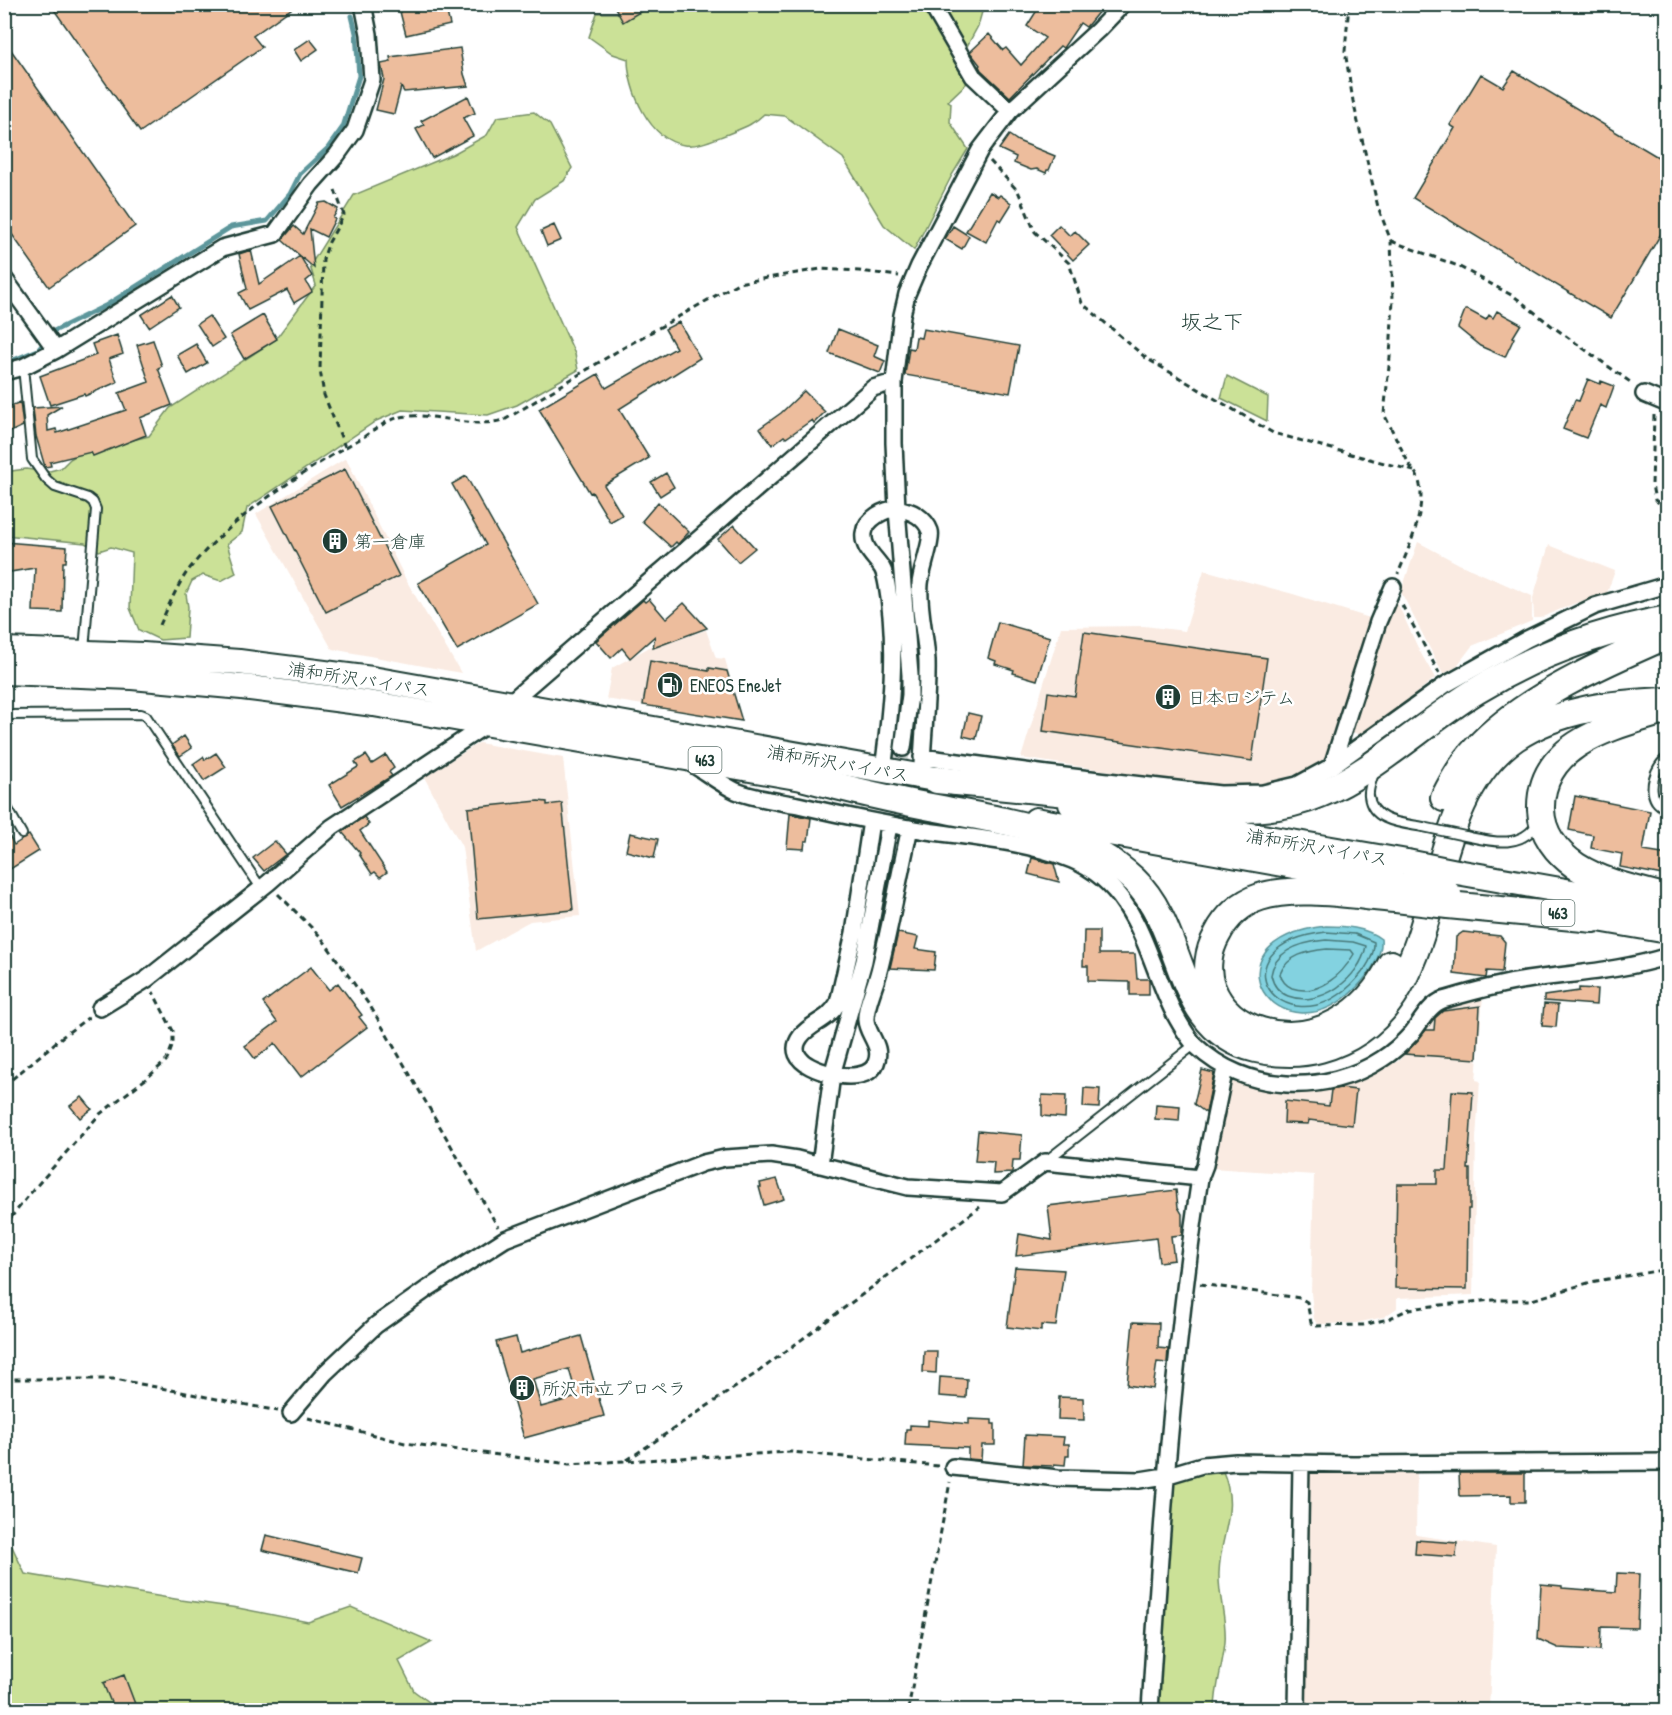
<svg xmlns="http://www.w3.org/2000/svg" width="1672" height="1715" font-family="'Patrick Hand','Klee One',sans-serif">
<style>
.built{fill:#faebe2}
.green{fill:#cbe197;stroke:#758f66;stroke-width:1.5}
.water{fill:#83d2e0;stroke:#5b969b;stroke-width:1.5}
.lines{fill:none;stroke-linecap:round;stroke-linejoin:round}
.shore{stroke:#477979;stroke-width:1.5}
.stream{stroke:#5b969b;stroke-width:5}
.building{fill:#edbd9d;stroke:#1f3d34;stroke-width:1.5;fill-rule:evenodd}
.minor-tunnel{stroke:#d2d8d6;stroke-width:15;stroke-dasharray:15 8;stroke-linecap:butt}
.service-casing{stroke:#1f3d34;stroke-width:12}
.minor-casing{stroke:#1f3d34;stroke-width:20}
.trunk-casing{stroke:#1f3d34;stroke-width:28}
.motorway-casing{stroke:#1f3d34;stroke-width:30}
.path{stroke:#1f3d34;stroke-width:3;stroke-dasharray:6 4.5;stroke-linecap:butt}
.service{stroke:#fff;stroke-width:8}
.minor{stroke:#fff;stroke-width:15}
.trunk{stroke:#fff;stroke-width:24}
.motorway{stroke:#fff;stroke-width:26}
.service-bridge-casing{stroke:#1f3d34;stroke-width:12;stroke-linecap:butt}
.trunk-bridge-casing{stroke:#1f3d34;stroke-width:28;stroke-linecap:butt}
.motorway-bridge-casing{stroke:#1f3d34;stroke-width:30;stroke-linecap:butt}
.service-bridge{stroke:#fff;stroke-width:8}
.trunk-bridge{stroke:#fff;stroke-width:24}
.motorway-bridge{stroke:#fff;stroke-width:26}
.labels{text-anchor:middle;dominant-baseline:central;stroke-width:5;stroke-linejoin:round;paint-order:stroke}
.shield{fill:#fff;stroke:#627771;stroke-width:1.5}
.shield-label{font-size:16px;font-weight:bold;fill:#1f3d34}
.poi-label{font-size:18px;fill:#1f3d34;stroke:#fff;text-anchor:start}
.street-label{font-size:18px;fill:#1f3d34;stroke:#fff}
.quarter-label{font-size:21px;fill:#1f3d34;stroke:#fff}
</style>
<rect width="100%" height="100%" fill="#fff"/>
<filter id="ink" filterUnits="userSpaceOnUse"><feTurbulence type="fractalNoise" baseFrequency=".0167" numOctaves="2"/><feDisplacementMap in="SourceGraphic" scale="12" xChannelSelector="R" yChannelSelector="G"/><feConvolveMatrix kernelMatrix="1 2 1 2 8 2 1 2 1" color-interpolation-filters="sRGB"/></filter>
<g filter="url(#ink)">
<!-- built -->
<path class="built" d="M346,458L406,580L461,673L332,649L256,514Z
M1418,542L1459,564L1532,596V621L1472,646L1456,667L1443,674L1401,592Z
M1549,545L1615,571L1607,593L1573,604L1540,618H1534L1533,598Z
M1204,570L1293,594L1376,620L1331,758L1310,770L1261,785L1243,786L1206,785L1021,758L1061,627L1144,626L1185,631Z
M1396,600L1419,650L1435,678L1363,736L1350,731L1380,635Z
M706,630L716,658L725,659L742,721L606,699L612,668L655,644L657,647Z
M479,743L563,758L580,916L530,921L476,951L462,847L424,777Z
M1483,995L1476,1080L1480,1081L1476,1138L1473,1295L1397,1298V1308L1384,1317L1356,1323L1317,1324L1314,1319L1311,1293L1314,1175L1211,1168L1230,1077L1359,1078L1399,1061L1433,1014L1443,1006Z
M1310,1469H1417L1416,1535L1496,1547L1489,1710H1302Z"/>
<!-- green -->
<path class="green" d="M638,5H927L970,80L948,101L951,103L950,122L968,149L952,175L914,250L884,225L843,158L785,116L764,114C753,125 742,128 728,134C714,139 698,147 684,145C649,140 628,90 628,59L613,54L589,37L597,13H639Z
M938,5H984L978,26L965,50Z
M534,112L550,125L572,168L564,181L535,199L518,227L575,354L578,370L517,405L488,415L402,410L376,421L247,508L242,532L227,544L236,573L221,581L203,575L192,581L186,594L188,607L186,638L160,640L139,630L130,608L132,553L111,547L99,551L85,543L5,535L4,472L26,469L46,472L61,468L70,459L82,452L149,436L170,408L275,340L316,285L310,266L354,195L453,154L487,135L497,117Z
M1227,376L1268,397L1267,421L1221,398Z
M1222,1469C1240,1511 1220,1532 1219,1573C1218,1596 1227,1619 1225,1642C1223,1665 1215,1687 1215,1710H1145L1165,1517L1176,1480L1200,1473Z
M4,1537L9,1540L25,1574L181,1600L238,1608L308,1622L351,1607L432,1642L399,1661L414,1691L440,1710H5Z"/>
<!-- water -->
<path class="water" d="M1326,926C1345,926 1365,927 1381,939C1383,956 1368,975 1357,987C1279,1066 1196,941 1326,926Z"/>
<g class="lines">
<!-- shore -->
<path class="shore" d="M1326,932L1355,934L1374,942C1375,958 1362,974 1351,985C1281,1051 1210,946 1326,932Z
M1326,940L1353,942L1366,946C1360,979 1320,1008 1288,996C1278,992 1273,985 1271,975C1275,949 1304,942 1326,940Z
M1327,949L1351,950L1354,954C1342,975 1318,997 1292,988C1285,985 1282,981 1280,974C1287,955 1308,951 1327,949Z"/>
<!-- stream -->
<path class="stream" d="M4,364L38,350L54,331L105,306L231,227L267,221L290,194L300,174L328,148L343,127L359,76L356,33L352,16"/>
</g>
<!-- building -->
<path class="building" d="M50,4H298L253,36L262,47L140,132Z
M398,4H445L450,25L406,35Z
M613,4H653L623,22Z
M1041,4H1063L1070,9L1074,4H1105L1086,27L1080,23L1063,48L1060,46L1010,97L981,70L979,66L980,65L970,52L989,34L1003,50L1006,48L1021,65L1045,38L1027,26Z
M310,39L318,49L301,61L294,50Z
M4,40L135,226L49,287L4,223Z
M460,48L464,74L468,86L404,92L401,87L394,114L376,110L384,79L381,64L391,62L390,57Z
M1514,71L1668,163V222L1611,318L1413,198L1455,128L1450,125L1481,74L1503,87Z
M468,96L475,113L463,118L473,136L432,158L416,129L424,125L421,121Z
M1009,135L1018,141L1055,156L1049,170H1047L1046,173L1037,169L1031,170L1014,163L1016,157L999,149Z
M990,192L998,197L1000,195L1011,203V205L1001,221L998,219L986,242L966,231Z
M326,202L338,209L333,218L335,219L326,237L310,229L314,268L282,240L294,226L303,234L319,203Z
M554,225L561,240L547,246L541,231Z
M1059,225L1070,236L1075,231L1089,245L1073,260L1049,235Z
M953,226L969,236L962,249L945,239Z
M251,250L259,284L300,256L312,276L306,281L312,292L294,303L287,290L248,310L239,293L247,289L239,254Z
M172,295L179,307L149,327L141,315Z
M1465,310H1468L1486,320L1489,315L1493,318L1497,311L1521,324L1513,337L1514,338L1505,357L1480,346L1458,328Z
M263,315L277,339L244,359L230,335Z
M209,316L224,339L212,347L197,324Z
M679,322L700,358L619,409L649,458L604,485L622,515L610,522L592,492L590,493L539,409L598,374L606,388L676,348L665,329Z
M838,329L878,345L874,356L885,361L880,373L829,353Z
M923,329L1019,346L1010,393L905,375L909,348L914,349L916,337L921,338Z
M117,335L123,354L109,359L117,382L85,396L84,394L50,405L40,376L96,355L92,344Z
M153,340L162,366L158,368L172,405L140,418L146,435L93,456L91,452L50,462L51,466L45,467L36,436L33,408L62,406L47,415L48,431L56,429L57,433L126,410L119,393L149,382L137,345Z
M196,344L207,363L188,374L177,355Z
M1588,379L1600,384L1601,381L1614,386L1606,408L1600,405L1586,438L1563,429L1575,400L1579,401Z
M804,391L825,412L814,423L812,420L786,438L784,436L772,445L760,428L781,413Z
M20,402L23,426L4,435V409Z
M345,469L399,576L326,612L272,506Z
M666,473L674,487L660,496L651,482Z
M466,476L538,604L457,650L418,583L486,545L452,484Z
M658,502L689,532L678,544L676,542L671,547L642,521Z
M734,525L755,548L738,562L718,539Z
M4,542L67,547L66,562H63L62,612L33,611L35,568L4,573Z
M649,599L666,619L684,603L707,628L653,648L655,636L630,658L622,648L611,658L596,641L643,600L645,602Z
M998,622L1050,637L1037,680L1013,673L1014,670L995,664L996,661L988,658Z
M1084,632L1267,658L1252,761L1043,731L1048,692L1075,696Z
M650,661L709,671V668L727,671L742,721L643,705Z
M968,713L981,716L976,739L963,736Z
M184,736L192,748L180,756L172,745Z
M216,753L226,767L204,781L193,764L203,757L205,760Z
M366,755L372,764L386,755L394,768L389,772L392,776L342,806L329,785L358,767L355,762Z
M1575,796L1650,811L1643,851L1668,855V876L1620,867L1622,854L1591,848L1593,835L1569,830Z
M538,801L547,802V805L562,803L573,910L478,919L468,808Z
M790,814L811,818L808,841H805L804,849L787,848Z
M364,817L369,824L360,831L387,872L380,877L375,872L372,874L359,854L360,853L342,832Z
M4,826L14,845L29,835L39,851L4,873Z
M630,833L658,839L654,858L626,851Z
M275,841L286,854L264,871L253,858Z
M1032,858L1054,864L1059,882L1028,874Z
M1084,931H1099V954H1135L1137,979H1149V995H1130V982L1088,981V966H1083Z
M1463,932L1500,936L1505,942L1502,972L1487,971L1486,978L1454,974L1456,937Z
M898,933L918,937L915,949L936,952L934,970L890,968Z
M311,967L329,990L338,983L362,1015L359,1017L367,1027L301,1077L275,1043L255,1059L245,1046L277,1022L263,1003Z
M1579,988L1597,989L1596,1005L1544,1001V996L1579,991Z
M1544,1004L1558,1005L1556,1027L1542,1026Z
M1480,1006L1477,1059L1405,1054L1426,1030H1434L1435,1018L1443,1011Z
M1202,1070L1214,1073L1206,1113L1194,1104Z
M1084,1088L1100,1089L1099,1108L1083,1107Z
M1340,1088L1356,1090L1352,1125L1309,1120L1308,1124L1284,1123L1285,1101L1329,1106L1331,1090Z
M1452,1091L1473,1092L1468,1169H1470V1209H1468L1467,1289L1395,1288L1397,1184H1437V1170H1447Z
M1042,1095L1066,1096L1065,1118L1042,1116Z
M82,1097L92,1109L80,1118L70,1106Z
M1156,1104L1180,1106L1179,1121L1155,1119Z
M978,1131L1022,1135L1020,1160H1013L1012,1173L993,1174L994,1162L975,1161Z
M777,1179L784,1199L764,1205L759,1187H761L760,1183Z
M1176,1190L1178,1207L1182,1214V1235L1171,1236L1174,1260L1159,1262L1156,1238L1016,1256L1019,1234L1052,1240L1048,1206Z
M1015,1267L1064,1270L1056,1326L1041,1325V1331L1007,1327Z
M1133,1322L1159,1323L1158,1348L1168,1349L1167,1363L1157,1362L1153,1389L1127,1385Z
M581,1336L604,1416L524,1438L496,1342L516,1337L520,1353ZM569,1369L577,1397L541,1407L533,1379Z
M924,1351H937L936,1373L923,1372Z
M940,1377L967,1379L966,1398L939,1396Z
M1059,1397L1083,1398L1084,1420L1058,1419Z
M969,1419L992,1420V1424H995V1445H982L981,1460L968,1459V1448L905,1445L906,1429H910V1425L928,1426V1420L969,1424Z
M1025,1435L1064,1437L1063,1444H1069V1456H1066L1065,1465L1054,1464V1466L1023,1465Z
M1459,1473H1525V1502H1511V1495L1460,1496Z
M266,1535L362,1558L358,1573L262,1550Z
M1416,1540L1457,1543L1456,1557L1415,1554Z
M1617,1573L1639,1574L1637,1628L1601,1627L1600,1650L1558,1648L1538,1639L1541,1584L1562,1586V1588L1616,1592Z
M124,1675L135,1704L120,1710H114L103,1683Z"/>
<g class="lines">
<!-- minor-tunnel -->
<path class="minor-tunnel" d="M888,831L903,748"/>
<!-- service casing -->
<g class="service-casing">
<path id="service" d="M23,367L32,459L46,479L55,487L88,498L93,502L96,509L84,650
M4,715L141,714L146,716L261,888
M1668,757C1655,766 1648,788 1656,801C1658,804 1664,808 1668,810
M1374,773C1372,780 1368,789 1369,796C1372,822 1402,823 1423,827
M4,802L22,834
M1465,836C1490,841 1520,850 1537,824
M1046,1161L1194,1045"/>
</g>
<!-- minor casing -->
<g class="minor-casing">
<path id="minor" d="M931,4L973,76L1010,111
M4,278L56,350
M4,372L23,367L56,350L222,248L275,234L311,184L337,155L355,130L372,80L369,34L363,4
M1644,394L1668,404
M508,704L873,388L894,382
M903,748L910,695V675L897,509L894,443V382L902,315L907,294L919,266L980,150L1010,111L1098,30L1123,4
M922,757L1047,774L1220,794L1263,793L1297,785L1332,766L1445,685L1527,639L1595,606L1660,587L1668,583
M692,764C707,773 721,784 736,791C755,799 778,801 798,805C841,815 883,824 927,831C976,838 1027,842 1072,860C1138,887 1146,957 1174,1013C1180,1024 1187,1037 1196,1046C1245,1093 1326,1096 1382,1059C1393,1052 1403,1043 1412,1033C1421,1022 1429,1005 1443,1000C1471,992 1498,984 1527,980C1574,973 1622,971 1668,956
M1332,766L1378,622L1393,587
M883,770C891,709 898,647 887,585C886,579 885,573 882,568C875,557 862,548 864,533C866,519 885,508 898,509C912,510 925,518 930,531C933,539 921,571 920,584C918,609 926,635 927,661C928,696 923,730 922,765
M871,821L854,933L838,1003C828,1021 812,1022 801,1036C780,1064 831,1076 849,1076C860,1076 872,1073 876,1063C883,1046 867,1035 866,1020C865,1007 876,984 879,971C891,924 899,876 910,828
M100,1008L147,979L268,883L332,827L489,723
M820,1165L832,1075L864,961L888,831
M291,1413L325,1373L376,1325L427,1289L505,1239L703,1163L725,1158L771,1155L797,1159L908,1187L1002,1193L1045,1162L1200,1178
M953,1467L1058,1478L1140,1480L1165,1476L1202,1465L1236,1462L1353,1464L1668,1462
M1150,1710C1161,1532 1173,1354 1200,1178L1205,1165L1225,1068
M1297,1710L1301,1463"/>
</g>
<!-- trunk casing -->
<g class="trunk-casing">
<path id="trunk" d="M4,650L143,655L239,662L372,679L957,783
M4,672L132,677L242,687L374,704L825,782
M1071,804L1407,862
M1036,820L1400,885
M1457,872L1668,909
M1575,915L1668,931"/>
</g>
<!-- motorway casing -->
<g class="motorway-casing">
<path id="motorway" d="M1667,710C1616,726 1539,741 1541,810C1542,834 1557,853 1576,866C1602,883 1638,890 1668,898
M805,778C847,789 889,799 931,807C1001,821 1080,829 1134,880C1187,930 1173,1030 1256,1049C1278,1054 1298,1055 1320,1049C1459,1011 1407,813 1515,738C1560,708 1615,703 1668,701
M937,780L1226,809C1258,810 1290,807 1320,794C1374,772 1425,722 1476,691C1535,655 1600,631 1668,619
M1444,798C1453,780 1463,762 1477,748C1523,698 1606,662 1668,635
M1448,905L1594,919
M1391,964C1368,1013 1316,1047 1261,1031C1238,1024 1221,1011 1212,988C1205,971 1208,951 1217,935C1226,917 1241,903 1260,897C1297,885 1357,896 1396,899"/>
</g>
<!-- path -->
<path class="path" d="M1349,4L1345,51L1353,101L1378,207L1391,241L1393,299L1390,357L1384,414L1410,466C1436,491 1409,547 1398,574
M990,161L1018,191L1035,232L1069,263L1082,303L1146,358L1273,433L1414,471
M335,190L344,215L329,242L323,259L320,370L324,395L345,447
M1391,241L1458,266L1515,297L1552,326L1633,384
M1654,415L1652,485L1655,500L1668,510
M1402,605L1439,673
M160,625C168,607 176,588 187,572C229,518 305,470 365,436C376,429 388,419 401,417C436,411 471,431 506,419L616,352L738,283L820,269L859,271L899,276
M278,894L321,937L372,1009L498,1227
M4,1086L62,1037L89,1017
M4,1226L34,1189L100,1114L147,1078L167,1060L173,1044V1031L153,992
M1200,1284L1300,1298L1307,1302L1311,1323L1315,1326L1363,1325L1388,1319L1409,1309L1441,1305L1493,1300H1532L1591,1282L1668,1269
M4,1379H115L278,1411
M308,1418L405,1443L569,1464L791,1452L938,1466
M627,1460L758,1372L980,1207
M908,1710L950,1482"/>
<!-- service -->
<use href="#service" class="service"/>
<!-- minor -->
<use href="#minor" class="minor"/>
<!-- trunk -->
<use href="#trunk" class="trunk"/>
<!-- motorway -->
<use href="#motorway" class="motorway"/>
<!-- service-bridge casing -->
<g class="service-bridge-casing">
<path id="service-bridge" d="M1423,827L1465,836"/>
</g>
<!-- trunk-bridge casing -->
<g class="trunk-bridge-casing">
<path id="trunk-bridge" d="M1407,862L1457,872
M1400,885L1449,894"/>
</g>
<!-- motorway-bridge casing -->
<g class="motorway-bridge-casing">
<path id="motorway-bridge" d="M1396,899L1448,905"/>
</g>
<!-- service-bridge -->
<use href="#service-bridge" class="service-bridge"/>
<!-- trunk-bridge -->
<use href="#trunk-bridge" class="trunk-bridge"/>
<!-- motorway-bridge -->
<use href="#motorway-bridge" class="motorway-bridge"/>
</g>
</g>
<!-- icons -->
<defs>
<g id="building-disc" transform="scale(1.35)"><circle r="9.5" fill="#1f3d34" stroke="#fff"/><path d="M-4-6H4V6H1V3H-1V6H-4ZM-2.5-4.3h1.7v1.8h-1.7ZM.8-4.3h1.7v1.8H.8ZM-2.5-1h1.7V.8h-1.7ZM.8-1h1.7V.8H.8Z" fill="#fff"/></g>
<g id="fuel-disc" transform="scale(1.35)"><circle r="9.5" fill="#1f3d34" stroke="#fff"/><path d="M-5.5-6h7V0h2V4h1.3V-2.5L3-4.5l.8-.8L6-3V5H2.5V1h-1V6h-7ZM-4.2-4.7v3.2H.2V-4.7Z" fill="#fff"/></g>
</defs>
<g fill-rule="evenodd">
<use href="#building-disc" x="335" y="541"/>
<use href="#fuel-disc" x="670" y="685"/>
<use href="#building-disc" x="1168" y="697"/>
<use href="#building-disc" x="522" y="1388"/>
</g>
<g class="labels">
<!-- shield labels -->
<g class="shield">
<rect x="688.5" y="747" width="33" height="26" rx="4.5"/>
<rect x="1541.5" y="900" width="33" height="26" rx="4.5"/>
</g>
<g class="shield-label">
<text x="705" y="760">463</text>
<text x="1558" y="913">463</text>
</g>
<!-- poi labels -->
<g class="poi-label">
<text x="354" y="541">第一倉庫</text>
<text x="690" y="685">ENEOS EneJet</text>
<text x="1188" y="697">日本ロジテム</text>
<text x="542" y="1388">所沢市立プロペラ</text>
</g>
<!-- street labels -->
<g class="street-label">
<text transform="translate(359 679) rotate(9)">浦和所沢バイパス</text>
<text transform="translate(838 763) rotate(10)">浦和所沢バイパス</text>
<text transform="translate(1317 847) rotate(10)">浦和所沢バイパス</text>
</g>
<!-- quarter labels -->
<g class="quarter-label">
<text x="1212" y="321">坂之下</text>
</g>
</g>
<!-- margin -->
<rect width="1672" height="1715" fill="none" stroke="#fff" stroke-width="24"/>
<rect x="12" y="12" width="1648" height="1691" fill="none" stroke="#1f3d34" stroke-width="2" filter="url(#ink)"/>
</svg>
